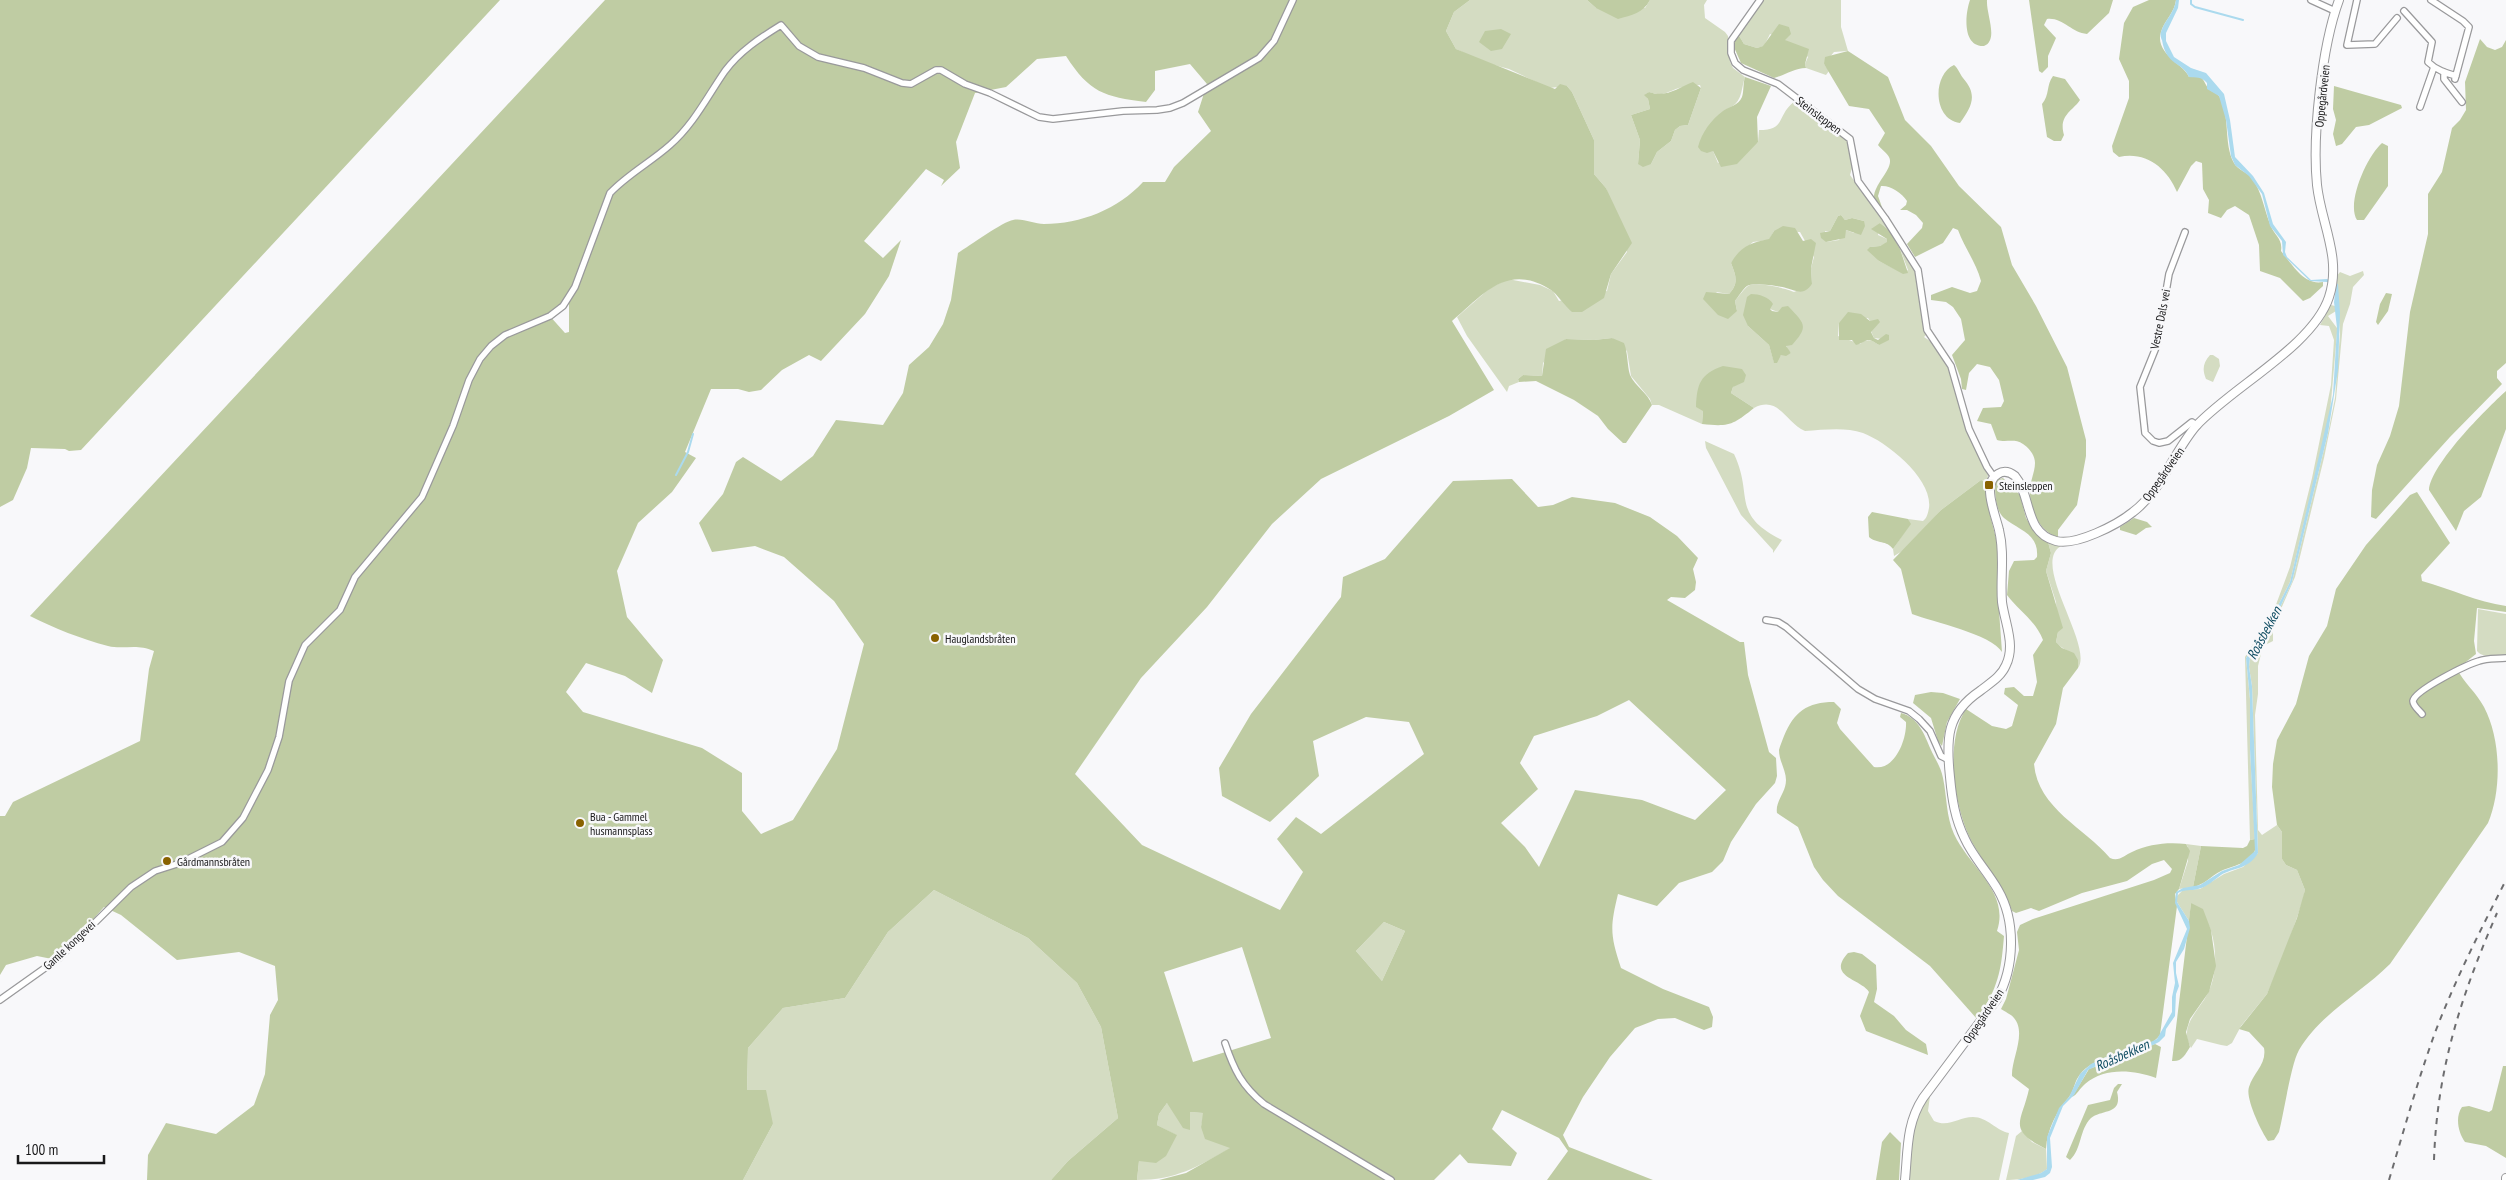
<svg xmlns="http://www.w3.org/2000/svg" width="2506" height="1180" font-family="'PT Sans Narrow',sans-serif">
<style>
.green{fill:#d4dcc2;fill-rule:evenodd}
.forest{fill:#bfcca3;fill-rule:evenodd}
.water{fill:#abdaee}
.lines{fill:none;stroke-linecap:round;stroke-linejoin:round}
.stream{stroke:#abdaee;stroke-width:2}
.minor-casing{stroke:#99999b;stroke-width:8}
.major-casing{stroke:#99999b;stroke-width:10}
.minor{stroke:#fff;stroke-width:5.5}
.major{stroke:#fff;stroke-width:8}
.rail{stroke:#6d6d6f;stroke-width:2;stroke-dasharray:6 6;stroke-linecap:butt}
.poi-dot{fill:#896200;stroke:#f8f8fa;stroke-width:2}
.labels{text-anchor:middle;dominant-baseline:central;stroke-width:5;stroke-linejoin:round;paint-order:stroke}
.street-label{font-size:12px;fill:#19191a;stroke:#f8f8fa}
.poi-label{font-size:12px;fill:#19191a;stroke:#f8f8fa;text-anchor:start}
.water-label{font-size:14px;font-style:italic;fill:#114e63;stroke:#f8f8fa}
</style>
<rect width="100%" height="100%" fill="#f8f8fa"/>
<!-- green -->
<path class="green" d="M1470,0H1587L1596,8H1645L1650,0H1707L1704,5L1705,18L1725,32L1728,36L1730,62L1733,68L1745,77C1740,93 1743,103 1725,110L1713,151L1718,163L1758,142L1759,130C1787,130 1776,115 1795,101L1849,141L1852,168L1850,175L1890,231L1880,223L1878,235L1887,239V243L1880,246L1870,247L1879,261L1903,273L1908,270L1900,249L1907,257L1917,275L1926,335L1924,337L1933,343L1951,369L1969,435L1988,475L1987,482L1981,480L1941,510L1906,549L1894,556L1893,549L1910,524L1908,519L1923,521C1927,518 1928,513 1929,508C1933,479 1887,442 1863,433C1845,427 1824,430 1805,431C1786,423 1779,395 1754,408L1731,393L1733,387L1746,375L1703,411L1702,424L1659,405H1652L1650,399L1631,376L1627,351L1612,338L1594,340L1566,339L1543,363L1542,376L1523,375L1518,379L1519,382L1509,386L1507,392L1467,336L1457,317L1490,288L1508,279L1540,285L1553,291L1559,301L1607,291L1611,274L1627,252L1606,188L1594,174V140L1572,92L1567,86L1549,88L1509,69L1483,62L1456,49L1446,31L1454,12ZM1700,85L1701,88L1688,125L1680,126L1675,130L1671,141L1657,152L1651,164H1638L1640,140L1631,115L1650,109L1648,99L1645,95L1649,92C1664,97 1666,92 1679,88C1686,86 1693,86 1700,85ZM1841,215L1845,220L1852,218L1864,221L1854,233L1846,230L1839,240L1826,242L1825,231H1830L1838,216ZM1774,231L1800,232L1814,257L1811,268L1812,284L1794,292C1786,288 1754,281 1748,286C1744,289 1738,297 1735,301L1737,311L1716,292L1729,294C1739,283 1736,276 1731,263L1753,242L1769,240ZM1770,309L1778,312L1787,349L1791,353L1781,355L1774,362L1769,345L1748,326ZM1868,318L1874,327L1871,331L1874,338L1882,339L1879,345C1871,340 1868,338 1860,344L1838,336L1839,323Z
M1762,0H1841V27L1848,51L1834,52L1824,64L1829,71L1826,75L1806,68L1805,64L1808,57L1793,44L1770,34L1764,46L1757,48L1744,44L1738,34Z
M2363,271L2364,275L2353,287L2350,304L2343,324L2336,399L2324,458L2295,577L2273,627V641L2263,646L2258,666V694L2255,715L2258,830L2262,835L2277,825L2282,832V859L2286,865L2297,870L2305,890L2303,900L2283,958L2267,994L2241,1026L2232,1043L2227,1046L2221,1045L2197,1039L2191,1048C2178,1026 2199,1011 2208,993C2217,975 2217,950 2211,931C2209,922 2197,911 2191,903L2189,921L2177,902V896L2183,890L2200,889L2224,874L2243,867L2258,853L2252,686L2249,667L2250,657L2271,627L2292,582L2328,433L2335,398L2340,334L2336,277L2340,272L2350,276Z
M2331,305L2335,306L2336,311L2328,316L2337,328V333L2330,413L2290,582L2262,637L2246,658L2250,699V749L2255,839L2250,840L2245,657L2274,610L2290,567L2312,478L2331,385L2334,340L2329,326L2320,325Z
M2210,355H2213L2219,359L2220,366L2213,382L2206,379C2202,369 2203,363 2210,355Z
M1705,441L1734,454C1754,496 1730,514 1782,540L1773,553V550L1741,515L1706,448Z
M2048,542L2061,546C2030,563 2094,646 2078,668C2078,651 2065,653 2056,642L2058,632L2056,602L2046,571L2051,553Z
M2478,609L2506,614V655C2496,656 2484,659 2477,651Z
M2186,844L2201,846L2193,887L2179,889L2188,861V847Z
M934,890L1028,938L1077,983L1101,1027L1118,1118L1068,1161L1051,1180H743L773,1124L747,1091L748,1048L783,1008L845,998L888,932Z
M1384,922L1405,931L1382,981L1356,951Z
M1930,1096L1928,1111L1934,1121C1949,1128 1958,1117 1973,1117C1987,1117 1997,1131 2009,1133L1999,1180H1907C1910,1150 1910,1120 1930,1096Z
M1167,1103L1190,1112L1204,1113L1201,1127L1231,1148C1197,1167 1176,1180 1137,1180L1139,1161L1176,1135L1157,1125L1159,1114Z
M2022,1131L2032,1142L2046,1149L2047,1169C2039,1177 2018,1180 2006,1180L2016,1136Z"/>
<!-- forest -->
<path class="forest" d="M0,0H500L81,450L69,451L65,449L31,448L27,468L13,500L0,507Z
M605,0H1470L1454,12L1446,31L1456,49L1555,89L1560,84L1567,86L1572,92L1594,140V174L1606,188L1632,243L1611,274L1604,298L1582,312H1572C1565,306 1556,293 1551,290C1507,262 1483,295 1452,321L1494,390L1449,416L1321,479L1272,524L1207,607L1141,678L1075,774L1142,845L1280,910L1303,872L1277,839L1296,817L1321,834L1424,754L1409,722L1366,717L1313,741L1319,776L1270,822L1222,796L1219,768L1251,714L1341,597L1343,577L1385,559L1453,481L1512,479L1538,507L1553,505L1572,497L1615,503L1650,517L1677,536L1698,558L1693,569L1696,582L1695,590L1685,598L1671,597L1667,600L1740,642H1744L1748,675L1769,752L1776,758L1777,776L1775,783L1756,804L1731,842L1723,861L1712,872L1679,883L1657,906L1618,894C1610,927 1610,935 1621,968L1663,989L1709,1007L1713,1017L1712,1027L1704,1030L1675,1018L1658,1019L1635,1028L1610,1057L1583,1097L1563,1135L1569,1147L1653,1180H1547L1568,1151L1559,1138L1502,1110L1492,1129L1517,1153L1511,1166L1468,1163L1460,1154L1434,1180H1159L1186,1173L1230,1148L1205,1139L1201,1127L1203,1113L1190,1112V1130L1183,1128L1167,1103L1159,1114L1157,1125L1177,1135L1166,1156L1156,1163L1139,1161L1137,1180H1051L1068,1161L1118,1118L1101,1027L1077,983L1028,938L934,890L888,932L845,998L783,1008L748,1048L747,1090H766L773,1124L743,1180H147L148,1155L166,1123L216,1134L254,1105L265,1074L270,1015L278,1000L275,966L239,952L177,960L121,915L104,907L57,960L37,956L6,965L0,975V816H5L13,802L140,741L149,669L154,651C136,643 124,650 108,646C81,639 54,628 30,616ZM1066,56C1089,92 1104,97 1146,102L1155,90V71L1190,64L1207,84L1198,112L1211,131L1174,167L1165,182H1143C1118,209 1081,224 1044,224C1034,224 1023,218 1013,220C1004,221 969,246 958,253L951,300L943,324L929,347L909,365L903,393L883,425L836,420L813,456L781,481L743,457L736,462L723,494L699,523L712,552L755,546L784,557L834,601L864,644L837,749L793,820L761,834L742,811V773L702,748L583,712L566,692L586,663L625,676L652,693L663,660L627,617L617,571L638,523L672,492L696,458L685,452L711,389H738L749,392L761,390L782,370L809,355L821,361L865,314L889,276L901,240L883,258L864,241L926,169L944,180L941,186L960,168L956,142L975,93L1006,87L1037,59ZM566,300L569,302V332L565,333L548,314ZM1629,700L1726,790L1695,820L1642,800L1575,790L1539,867L1525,847L1501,823L1538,789L1520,763L1534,736L1597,716ZM1384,922L1405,931L1382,981L1356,951ZM1242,947L1271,1038L1193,1062L1164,972Z
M1587,0H1650C1643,13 1632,15 1618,19L1596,8Z
M1970,0H1987C1986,14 1999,40 1984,46C1962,47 1965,14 1970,0Z
M2029,0H2113L2109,13L2087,34C2072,33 2062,17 2047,19L2044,25L2056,38L2048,56V67L2042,73L2039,71Z
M2149,0H2176C2175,12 2164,21 2161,32C2154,54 2185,65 2189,77C2205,75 2202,80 2208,88C2211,92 2216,92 2219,96C2231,116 2223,143 2234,163C2238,170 2247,172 2252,178C2263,195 2263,206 2270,224C2274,236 2283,238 2281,251C2292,264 2304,286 2323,282V286L2310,298L2303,301L2280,278L2260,271L2259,245L2249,215L2235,206L2227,210L2221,218L2208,213L2209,200L2203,189L2202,163L2196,161L2191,166L2177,192C2167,168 2146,151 2119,157L2113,152L2112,146L2129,98V81L2119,59L2124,23L2133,7Z
M1779,24L1789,27L1791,34L1785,40L1809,49L1805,64L1806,68C1794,68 1786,75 1774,78L1741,63L1733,45L1738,34L1744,44L1757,48L1763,46Z
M1501,29L1511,34L1502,49L1491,51L1479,42L1485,31Z
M2480,39L2487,47L2495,50L2502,47L2506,40V363L2497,371V378L2502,384L2450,437L2376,519L2371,517L2372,490L2377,465L2390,436L2399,406L2410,312L2428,234V194L2442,172L2452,128L2460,120L2466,110L2465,82Z
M1848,51L1888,77L1905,120L1931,146L1959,186L2001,227L2012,265L2036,306L2067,367L2086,440V456L2077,505L2058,530V537C2039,532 2029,508 2030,490C2030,481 2035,472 2035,463C2035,455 2029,448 2023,444C2014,438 2006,443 1997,440L1991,424L1977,421L1983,408L2001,407L2004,401L1999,380L1990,367L1977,364L1969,373L1966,390L1962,389L1961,379L1952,355L1965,340L1961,319L1953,307L1946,302L1931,300V295L1952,287L1970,293L1977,291L1981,281C1976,262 1965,249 1958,230L1953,228L1943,243L1915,257L1907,244L1922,228L1923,223L1916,215L1907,210H1900L1906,205L1907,201C1902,193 1890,185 1881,186L1878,196L1883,210L1874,198C1873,184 1895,168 1889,157C1887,153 1881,149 1878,145L1885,133L1869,109L1849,106L1824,64L1825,57Z
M1954,65C1958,68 1960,74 1963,78C1978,95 1972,106 1960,123C1933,120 1932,75 1954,65Z
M2053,76L2065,79L2080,100C2074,110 2058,115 2064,135L2061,141H2054L2047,137L2042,104C2050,95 2046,85 2053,76Z
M1745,77L1771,86L1757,117L1758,142L1737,164L1721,167L1713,151L1707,153L1701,151L1698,147C1702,132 1711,120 1723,111C1730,106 1738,106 1742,97C1744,91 1743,83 1745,77Z
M1693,82L1701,88L1688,125L1680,126L1675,130L1671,141L1657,152L1651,164L1643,167L1638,164L1640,140L1631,115L1650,109L1648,99L1644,95L1649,92C1666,98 1678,88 1693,82Z
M2334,86L2401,105L2402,108L2369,125L2356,127L2342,144L2336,146L2333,134L2336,120L2333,109Z
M2382,143L2388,146V186L2364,220H2357C2346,203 2367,156 2382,143Z
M1841,215L1845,220L1852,218L1864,221L1865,226L1861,235L1846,230L1845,238L1826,242L1821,238L1820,233L1830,231L1838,216Z
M1880,223L1890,231L1900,249L1908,273L1903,274L1879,261L1867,250L1870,247L1880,246L1887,242V239L1871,229Z
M1783,226L1795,228L1803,241L1811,239L1816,243L1811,268L1812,284C1803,296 1798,291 1786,288C1779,286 1752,282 1747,286C1743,289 1738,297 1735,301L1737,311L1728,319L1718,315L1703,299L1706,292L1729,294C1739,283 1736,276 1731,263C1741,246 1750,243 1769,239L1774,231Z
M2386,293L2392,294L2388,311L2378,325L2376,322L2380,304Z
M1751,294C1759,294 1769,297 1773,304L1770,309L1772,311L1778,312L1782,307L1788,306C1805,324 1809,326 1792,345L1786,346L1791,353L1786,356L1781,355L1777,363H1774L1769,345L1748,326L1743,315L1747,297Z
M1848,312L1861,314L1870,321L1878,319L1880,322L1871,332L1874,338L1878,340L1886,334L1889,335V340L1879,345C1865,336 1869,341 1856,345L1852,340H1839V323Z
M1612,338L1624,343C1628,353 1627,365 1630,375C1635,386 1648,393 1652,405L1626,443H1623L1608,429L1598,416L1574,400L1536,381L1519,382L1518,379L1523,375L1542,376L1546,349L1566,339L1594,340Z
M1723,366L1742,369L1746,375L1744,382L1733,387L1731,393L1754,408C1733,425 1729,427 1702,424L1703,411L1696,407C1697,384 1700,374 1723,366Z
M2506,391V429L2481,497L2464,511L2456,531L2429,490C2431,464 2486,409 2506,391Z
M2003,478L2020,495L2026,518L2033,530L2048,542L2051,553L2046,571L2063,628L2058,632L2056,642L2062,648L2074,653L2078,660V668L2063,688L2056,724L2034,764C2038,809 2085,828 2110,858C2119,862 2125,855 2132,852C2149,844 2167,842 2186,844L2190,851L2179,889L2175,894L2177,906L2160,1035C2147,1052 2121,1050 2104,1058C2093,1063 2083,1068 2077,1079C2074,1085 2073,1092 2069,1097C2057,1111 2047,1129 2046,1149C2006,1129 2022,1122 2029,1089L2012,1076C2011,1060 2027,1033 2014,1018C2011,1014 2005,1012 2001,1009L2006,999L2019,950L2017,932L2020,925L2033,919L2154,880L2170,873L2172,869L2164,860L2152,864L2127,881L2082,893L2039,911L2031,908L2016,913L2012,911C2003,885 1985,866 1972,842C1954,808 1944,742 1966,709L1992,726L2006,729L2012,726L2018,705L2004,694L2005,688L2014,687L2024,696H2033L2037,682L2033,655L2043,640C2036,621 2019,611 2007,595L2009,571L2014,561L2034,560L2037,557C2039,533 2018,530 2004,518C1995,510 1994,491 1996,480Z
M1981,480L1986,482L1989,511L2000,554L1998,597L2002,652C1991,634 1933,622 1912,614L1901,569L1893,560L1941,510Z
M2417,492L2450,543L2421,575L2422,581C2451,589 2477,602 2506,606V612L2477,608L2474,641L2476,654L2457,669C2464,683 2476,692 2484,707C2501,739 2502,790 2488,823L2390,964C2361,993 2320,1014 2299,1050C2291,1064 2284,1113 2279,1132L2274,1140L2268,1141C2261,1131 2245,1098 2249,1087C2253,1073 2267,1064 2264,1048L2249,1032L2239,1029L2267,994L2297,918L2305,890L2297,870L2286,865L2282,859V832L2277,825L2272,787L2273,764L2277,740L2296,704L2309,656L2327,626L2336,589L2366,545L2410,495Z
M1872,512L1908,519L1911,524L1893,549C1887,540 1877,544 1869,537L1868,517Z
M2134,518L2147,522L2152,527L2146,528L2136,535L2120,530V527Z
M1931,692L1943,693L1960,699L1947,722L1942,746L1938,741L1931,718L1913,703L1915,695Z
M1834,702L1841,709L1837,723L1840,729L1874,767C1895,771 1907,739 1906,722L1900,717L1901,713C1919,718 1924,734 1931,750C1935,759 1941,767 1943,778C1947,797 1946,816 1954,834C1970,868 2010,892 1997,931L2004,936C2001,973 1998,988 1977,1019L1930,966L1838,896L1823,880L1814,867L1798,827L1777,813C1775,801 1786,793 1786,780C1786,770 1779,761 1779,750C1780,746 1782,741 1784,736C1794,712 1807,702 1834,702Z
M2255,839C2260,862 2237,864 2221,871C2211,876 2204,885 2193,887L2201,846L2243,848L2247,846L2250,840Z
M2191,903L2203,909L2211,930L2216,966L2209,992L2190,1019L2186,1032L2190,1047C2185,1055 2182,1062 2172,1061Z
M1854,952L1862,954L1876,965L1877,989L1874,1002L1894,1016L1906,1030L1926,1044L1928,1055L1866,1031L1860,1016L1869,992C1861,979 1826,977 1848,953Z
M2155,1044L2161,1047L2156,1078C2133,1070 2105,1067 2085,1084C2080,1088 2077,1095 2072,1097L2089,1069Z
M2503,1066H2506V1158L2486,1146L2465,1142C2458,1132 2455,1117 2462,1107L2469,1106L2489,1112L2492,1110Z
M2118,1084H2122L2117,1092C2123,1115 2102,1109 2091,1118C2079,1130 2082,1149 2070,1160L2066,1157L2088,1105L2110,1100L2114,1088Z
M1890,1132L1901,1143L1899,1180H1876L1882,1142Z"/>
<!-- water -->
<path class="water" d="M2176,0H2179L2178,8L2166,33V41L2174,57L2191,68L2206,73L2224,94L2230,120L2235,157L2253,176L2264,193L2273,224L2286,242L2285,252L2287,257L2311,280L2327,279L2338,284L2340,313L2338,370L2328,433L2292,582L2271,627L2250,657L2249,667L2252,686L2258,853C2248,870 2234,867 2221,875C2214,880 2207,887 2198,889C2191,891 2185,889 2178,893L2177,902L2189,921L2190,928L2184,949L2176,962V973L2179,986L2176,994L2175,1016L2166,1029L2165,1036L2159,1042L2137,1053L2105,1062L2088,1070L2074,1095L2063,1106L2050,1138L2052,1167L2050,1173L2045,1177L2033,1180H2017L2041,1173L2047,1169V1137L2059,1108L2069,1097L2080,1074L2091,1064L2104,1058L2132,1051L2157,1039L2172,1012V997L2175,983L2173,963L2187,929L2175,903L2176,892L2183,888L2200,885L2222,871L2239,865L2255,851L2250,749V699L2246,658L2262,637L2290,582L2333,395L2337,328L2334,302L2336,287L2327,282L2310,281L2283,255L2282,241L2270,226L2262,194L2249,176L2235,165L2231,156L2226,120L2219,96L2207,89V83C2201,76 2196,78 2189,77C2183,62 2166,66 2162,40C2161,39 2160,33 2161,32C2164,21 2175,12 2176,0Z"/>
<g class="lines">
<!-- stream -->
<path class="stream" d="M2191,0V4L2195,7L2243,20
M676,475L688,452L693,434"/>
<!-- minor casing -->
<g class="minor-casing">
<path id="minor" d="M1760,0L1731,41V53L1735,63L1743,70L1778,84L1850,139L1858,181L1885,218L1918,270L1927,330L1951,366L1969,429L1987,467L1994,477
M2311,0L2335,11
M2357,0L2347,45L2375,44L2397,18
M2431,0L2463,21L2469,27L2455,79
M2404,11L2432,42L2428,62C2436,70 2446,73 2456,76
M2444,72V79L2462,102
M2420,107L2434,67
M2185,232L2169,274L2157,345L2140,387L2145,433L2153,441L2159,443L2168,441L2192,422L2197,426
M1766,620L1778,622L1786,627L1858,689L1875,699L1909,711L1919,719L1930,731L1941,756L1949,760
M2422,714C2419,710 2413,706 2413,701C2415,690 2468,664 2479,661C2487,658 2497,659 2506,658
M0,1000L59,958L131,887L155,871L180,863L222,842L243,818L268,770L279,737L289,681L305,645L340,610L355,577L422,497L453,426L469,380L480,359L491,346L505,335L550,316L563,306L575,287L610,193C628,174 651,162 670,145C694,124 707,97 725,71C740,51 760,38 781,25L799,46L818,57L864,68L902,83L911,84L936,70H941L965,84L990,93L1039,117L1053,119L1123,111L1157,110L1170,108L1183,103L1259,58L1274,41L1293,0
M1225,1043C1234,1070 1242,1086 1264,1104L1391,1180"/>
</g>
<!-- major casing -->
<g class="major-casing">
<path id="major" d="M1905,1180C1908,1150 1906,1124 1923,1098L1997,999C2015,967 2016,921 1998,890C1988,872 1973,857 1965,839C1955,819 1952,799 1950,777C1946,739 1946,714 1980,691C1990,683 2001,677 2006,665C2009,659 2010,653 2010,646C2010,632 2004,617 2002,602C2000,578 2005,554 1999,530C1996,516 1981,483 1998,474C2004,470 2010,472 2015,476C2032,496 2024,533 2056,541C2076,546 2117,525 2133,512C2162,490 2173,453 2196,426C2232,387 2313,346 2329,297C2342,258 2321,223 2317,185C2312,136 2322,46 2339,0
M2506,1180V1178"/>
</g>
<!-- minor -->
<use href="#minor" class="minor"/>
<!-- major -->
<use href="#major" class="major"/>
<!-- rail -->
<path class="rail" d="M2434,1160C2437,1069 2461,996 2497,913
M2389,1180C2404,1130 2418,1079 2436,1030C2456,978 2481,929 2506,880"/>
</g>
<!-- markers -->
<g class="poi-dot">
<rect x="1984" y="480" width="10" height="10" rx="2.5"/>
<circle cx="935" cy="638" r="5"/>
<circle cx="580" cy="823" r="5"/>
<circle cx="167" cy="861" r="5"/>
</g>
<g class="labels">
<!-- street labels -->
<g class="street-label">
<text transform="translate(2322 96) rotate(-84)">Oppegårdveien</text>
<text transform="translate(1819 115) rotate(37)">Steinsleppen</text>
<text transform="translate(2160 319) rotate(-79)">Vestre Dals vei</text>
<text transform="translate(2163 474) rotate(-55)">Oppegårdveien</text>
<text transform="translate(69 945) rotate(-43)">Gamle kongevei</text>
<text transform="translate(1983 1016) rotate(-56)">Oppegårdveien</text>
</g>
<!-- poi labels -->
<g class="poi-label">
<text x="1999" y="485">Steinsleppen</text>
<text x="945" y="638">Hauglandsbråten</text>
<text x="590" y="816">Bua - Gammel<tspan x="590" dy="14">husmannsplass</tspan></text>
<text x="177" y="861">Gårdmannsbråten</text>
</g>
<!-- water labels -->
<g class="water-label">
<text transform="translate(2264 633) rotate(-62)">Roåsbekken</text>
<text transform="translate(2122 1055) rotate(-24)">Roåsbekken</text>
</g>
</g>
<!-- scale -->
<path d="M18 1155v8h86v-8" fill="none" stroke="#19191a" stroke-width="2.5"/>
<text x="25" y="1155" font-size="15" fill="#19191a" stroke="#f8f8fa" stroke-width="4" paint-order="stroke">100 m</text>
</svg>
